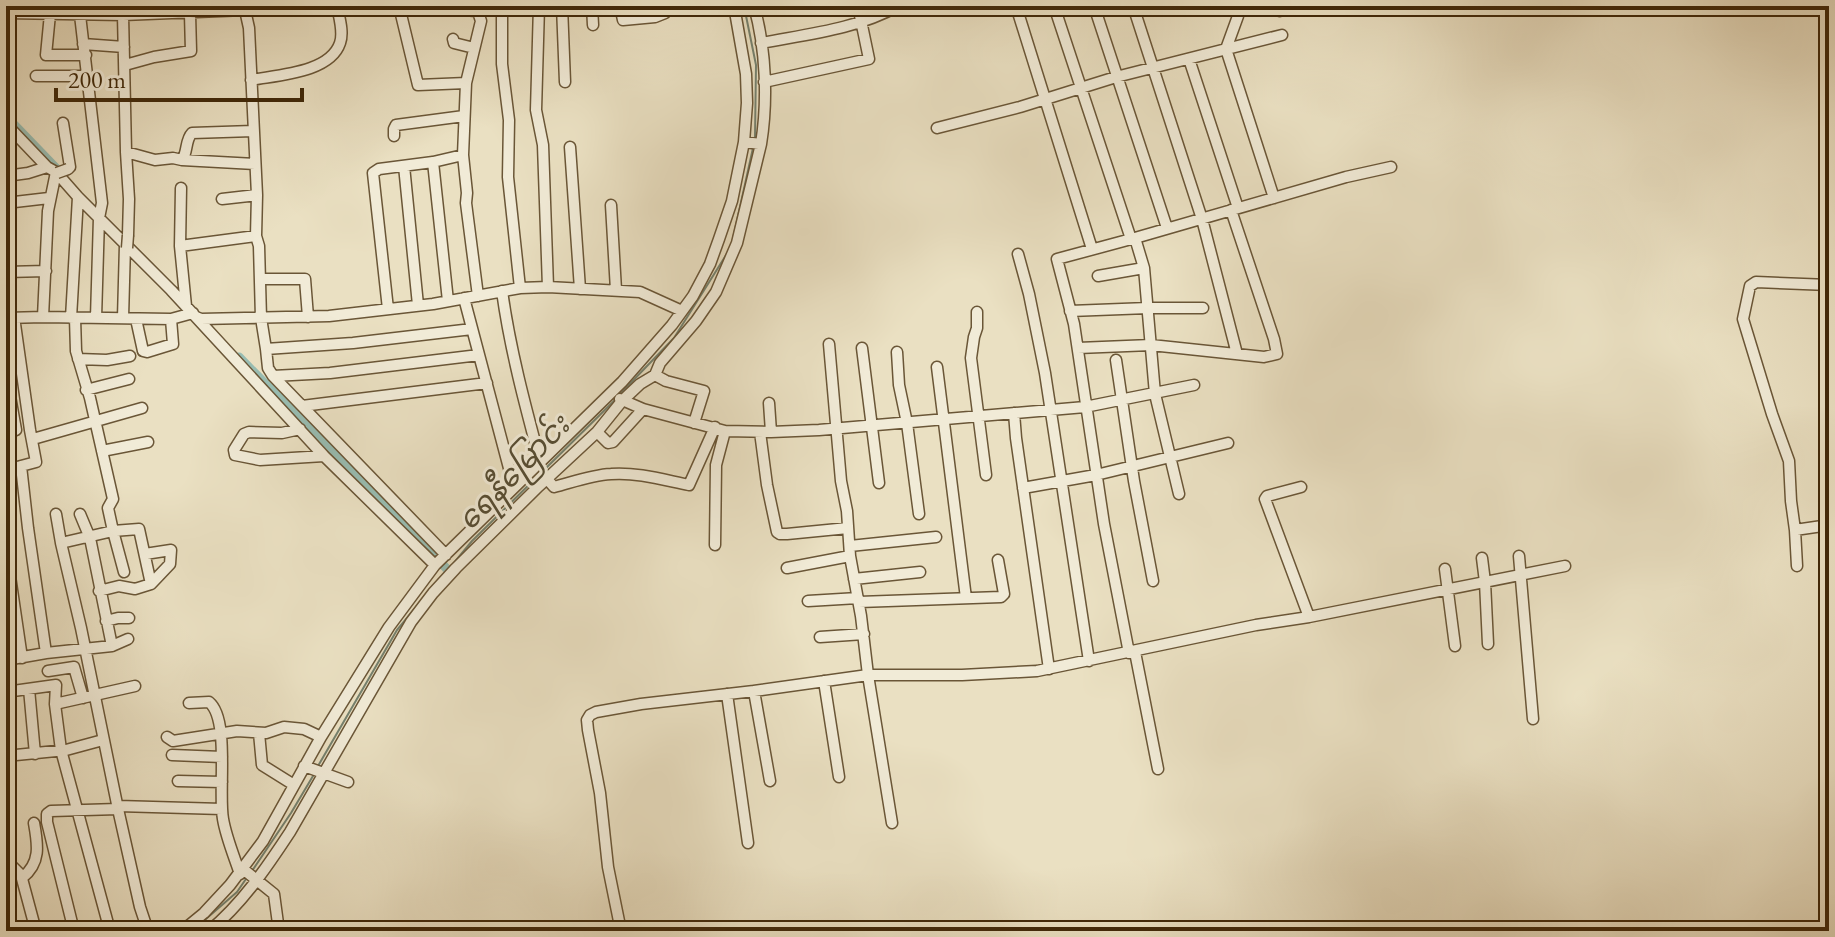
<svg xmlns="http://www.w3.org/2000/svg" width="1835" height="937" font-family="'EB Garamond','Noto Sans Myanmar',serif">
<style>
.lines{fill:none;stroke-linecap:round;stroke-linejoin:round}
.stream{stroke:#75816e;stroke-width:2}
.canal{stroke:#98bdb2;stroke-width:9}
.minor-casing{stroke:#6a5637;stroke-width:13}
.minor{stroke:#f1ebd7;stroke-width:10}
.minor-bridge-casing{stroke:#6a5637;stroke-width:13;stroke-linecap:butt}
.minor-bridge{stroke:#f1ebd7;stroke-width:10}
.labels{text-anchor:middle;dominant-baseline:central;stroke-width:6;stroke-linejoin:round;paint-order:stroke}
.water-label{font-size:30px;font-style:italic;fill:#564d33;stroke:#f1ebd7}
</style>
<rect width="100%" height="100%" fill="#eae0c2"/>
<filter id="stains"><feTurbulence type="fractalNoise" baseFrequency=".0025" numOctaves="4"/><feColorMatrix values="0 0 0 0 .2 0 0 0 0 .09 0 0 0 0 .02 0 0 0 .5 -.17"/></filter>
<radialGradient id="worn" r=".72"><stop offset=".6" stop-color="#630" stop-opacity="0"/><stop offset="1" stop-color="#630" stop-opacity=".3"/></radialGradient>
<g class="lines">
<!-- stream -->
<path class="stream" d="M744,6L756,65L755,137
M732,243L753,148
M621,393L674,338L728,252
M453,564L472,541L617,398
M318,766L397,630L417,606
M252,871L291,813L313,776
M192,931L237,892L248,876"/>
<!-- canal -->
<path class="canal" d="M6,116L59,171
M239,357L448,570"/>
<!-- minor casing -->
<g class="minor-casing">
<path id="minor" d="M247,6L245,10L249,28L257,195L256,236L259,246L261,318L266,349L353,343L472,329
M399,6L418,85L466,83
M418,6L476,11V6L481,21L466,83L463,155L467,193L466,203L478,296
M502,6V64L509,120L508,177L520,288
M539,6L536,110L543,145L548,287
M562,6L565,82
M592,6L593,25
M620,6L623,20L655,17L665,13
M1016,6L1092,249
M1054,6L1131,239
M1094,6L1167,228
M1133,6L1202,219L1237,354
M1236,6L1238,16L1226,49L1274,198
M1279,6L1280,11
M6,13L123,15L245,10
M50,14L46,55H86
M80,15L102,203L99,218L96,318
M123,15L126,152L129,199L128,235
M453,39L454,43L474,48
M761,43C808,34 857,29 898,6
M83,44L124,47
M1189,59L1238,208
M125,65L154,57L191,51L190,14
M36,76H87
M251,80C277,75 330,73 340,43C344,32 339,17 337,6
M764,82L869,59L858,6
M63,123L70,167L68,169
M6,124L47,167L56,172L78,197L171,290L324,456L435,565
M937,128L1020,107L1116,77L1282,35
M394,136V129L396,125L464,116
M744,142L761,144C768,100 766,49 754,6
M570,147L580,289
M126,152L155,160L173,158L182,160C188,152 185,140 192,133L253,131
M182,160L255,164
M433,162L448,301
M404,166L418,305
M6,176L28,173L47,167
M181,188L180,246L186,306
M222,199L257,195
M6,203L49,198
M611,205L616,290
M180,246L256,236
M1018,254L1029,294L1045,373L1089,661
M6,272L46,271
M1098,276L1144,268
M260,279H305L308,317
M502,291C510,349 525,405 540,461
M464,298L514,487
M388,309L373,173L379,169L433,162L463,155
M1070,311L1148,308H1203
M977,312V328L974,337L971,358L986,475
M43,317L48,211L56,172
M196,317L201,319L329,316L433,304L520,288L548,287L640,292L682,311
M6,318L43,317L171,319L193,313
M71,318L78,197
M75,318L76,351L90,398L113,499L108,508L113,531L139,529L151,584
M123,318L125,245L126,246
M136,319L143,351L147,352L173,344L171,319
M862,348L879,483
M1078,348L1151,345L1264,357L1277,354L1274,339L1231,210
M266,349L268,368L273,376L330,373L479,355
M897,352L899,385L907,423L919,514
M78,359L107,360L130,356
M1116,360L1134,481L1153,581
M937,367L966,598
M6,374L16,430
M655,375L666,381L704,391L694,423
M273,376L302,406L487,383
M86,390L129,379
M620,399L643,409L725,431L771,432L819,430L1085,407L1194,385
M769,403L771,432
M302,406L446,555
M1014,413L1016,438L1049,669
M300,429L282,433L249,432L244,434L234,450L235,455L260,460L324,456
M597,432L608,443L613,442L643,409
M760,432L767,485L777,532L780,534H787L848,528
M33,439L142,408
M102,451L148,442
M21,466L28,528L46,653
M6,470L36,462L30,430L14,317
M547,479L554,487C573,482 592,475 611,474C637,472 664,480 689,485L715,427
M1023,488L1096,475L1228,443
M1179,494L1155,394L1144,268L1135,238L1346,177L1391,167
M56,514L61,543
M80,514L90,538L112,646
M1795,530L1829,525
M715,545L716,465L725,431
M850,546L936,537
M6,549L22,658
M1519,556L1533,719
M1482,558L1485,582L1488,644
M1797,566L1795,530L1791,501L1789,461L1772,414L1743,319L1750,286L1756,282L1829,285
M787,568L850,556
M1445,569L1455,646
M124,572L113,531L61,543L81,628L118,809L140,907L148,931
M854,579L920,572
M99,591L119,586L135,589L151,584L170,564L171,550L145,554
M808,601L858,598
M859,602L1001,597L1004,594L998,560
M1309,617L1565,566
M106,621L118,618H129
M820,637L864,634
M1135,652L1158,769
M1129,653L1104,524L1074,324L1057,259L1135,238
M6,660L46,653L112,646L128,639
M48,671L74,667L83,698
M824,681L839,777
M29,689L35,754
M754,691L770,781
M6,692L56,685L55,704
M727,694L748,843
M189,703L209,702C230,719 218,792 223,819C226,837 234,856 240,874
M6,728L9,756
M259,733L262,765L294,785
M167,737L173,741L237,731L266,733L284,727L304,729L321,737
M172,755L222,757
M6,756L66,750L103,740
M304,766L348,782
M178,781L222,782
M118,806L222,809
M892,823L868,675H962L1037,671L1256,625L1309,617L1265,499L1267,496L1301,487
M6,836L8,862L21,875L36,931
M243,869L274,894L279,931
M22,878C41,863 38,845 34,823
M74,931L47,822V814L51,811L118,809
M110,931L61,750L55,704L135,686
M182,931L204,913L230,885L263,841L321,737L389,627L435,565L622,382L672,325L693,296L710,264L719,239L732,201L744,142L747,103L746,74L734,6
M209,931C242,904 267,867 290,832L411,622L433,593L456,568L539,486L597,432L622,401L640,384L655,375L660,363L696,321L716,292L737,243L761,144
M621,931L608,867L600,793L588,730L587,720L590,715L596,712L641,704L754,691L868,675L861,616L850,556L847,511L841,481L829,344"/>
</g>
<!-- minor -->
<use href="#minor" class="minor"/>
<!-- minor-bridge casing -->
<g class="minor-bridge-casing">
<path id="minor-bridge" d="M57,173L68,169
M127,248L128,235"/>
</g>
<!-- minor-bridge -->
<use href="#minor-bridge" class="minor-bridge"/>
</g>
<g class="labels">
<!-- water labels -->
<g class="water-label">
<text transform="translate(513 472) rotate(-46)">ရေနီမြောင်း</text>
</g>
</g>
<!-- margin -->
<rect width="1835" height="937" fill="none" stroke="#eae0c2" stroke-width="32"/>
<rect x="8" y="8" width="1819" height="921" fill="none" stroke="#402809" stroke-width="4"/>
<rect x="16" y="16" width="1803" height="905" fill="none" stroke="#402809" stroke-width="2"/>
<!-- scale -->
<path d="M56 88v12h246v-12" fill="none" stroke="#402809" stroke-width="4"/>
<text x="68" y="88" font-size="24" fill="#402809" stroke="#f1ebd7" stroke-width="6" paint-order="stroke">200 m</text>
<rect width="100%" height="100%" filter="url(#stains)"/>
<rect width="100%" height="100%" fill="url(#worn)"/>
</svg>
